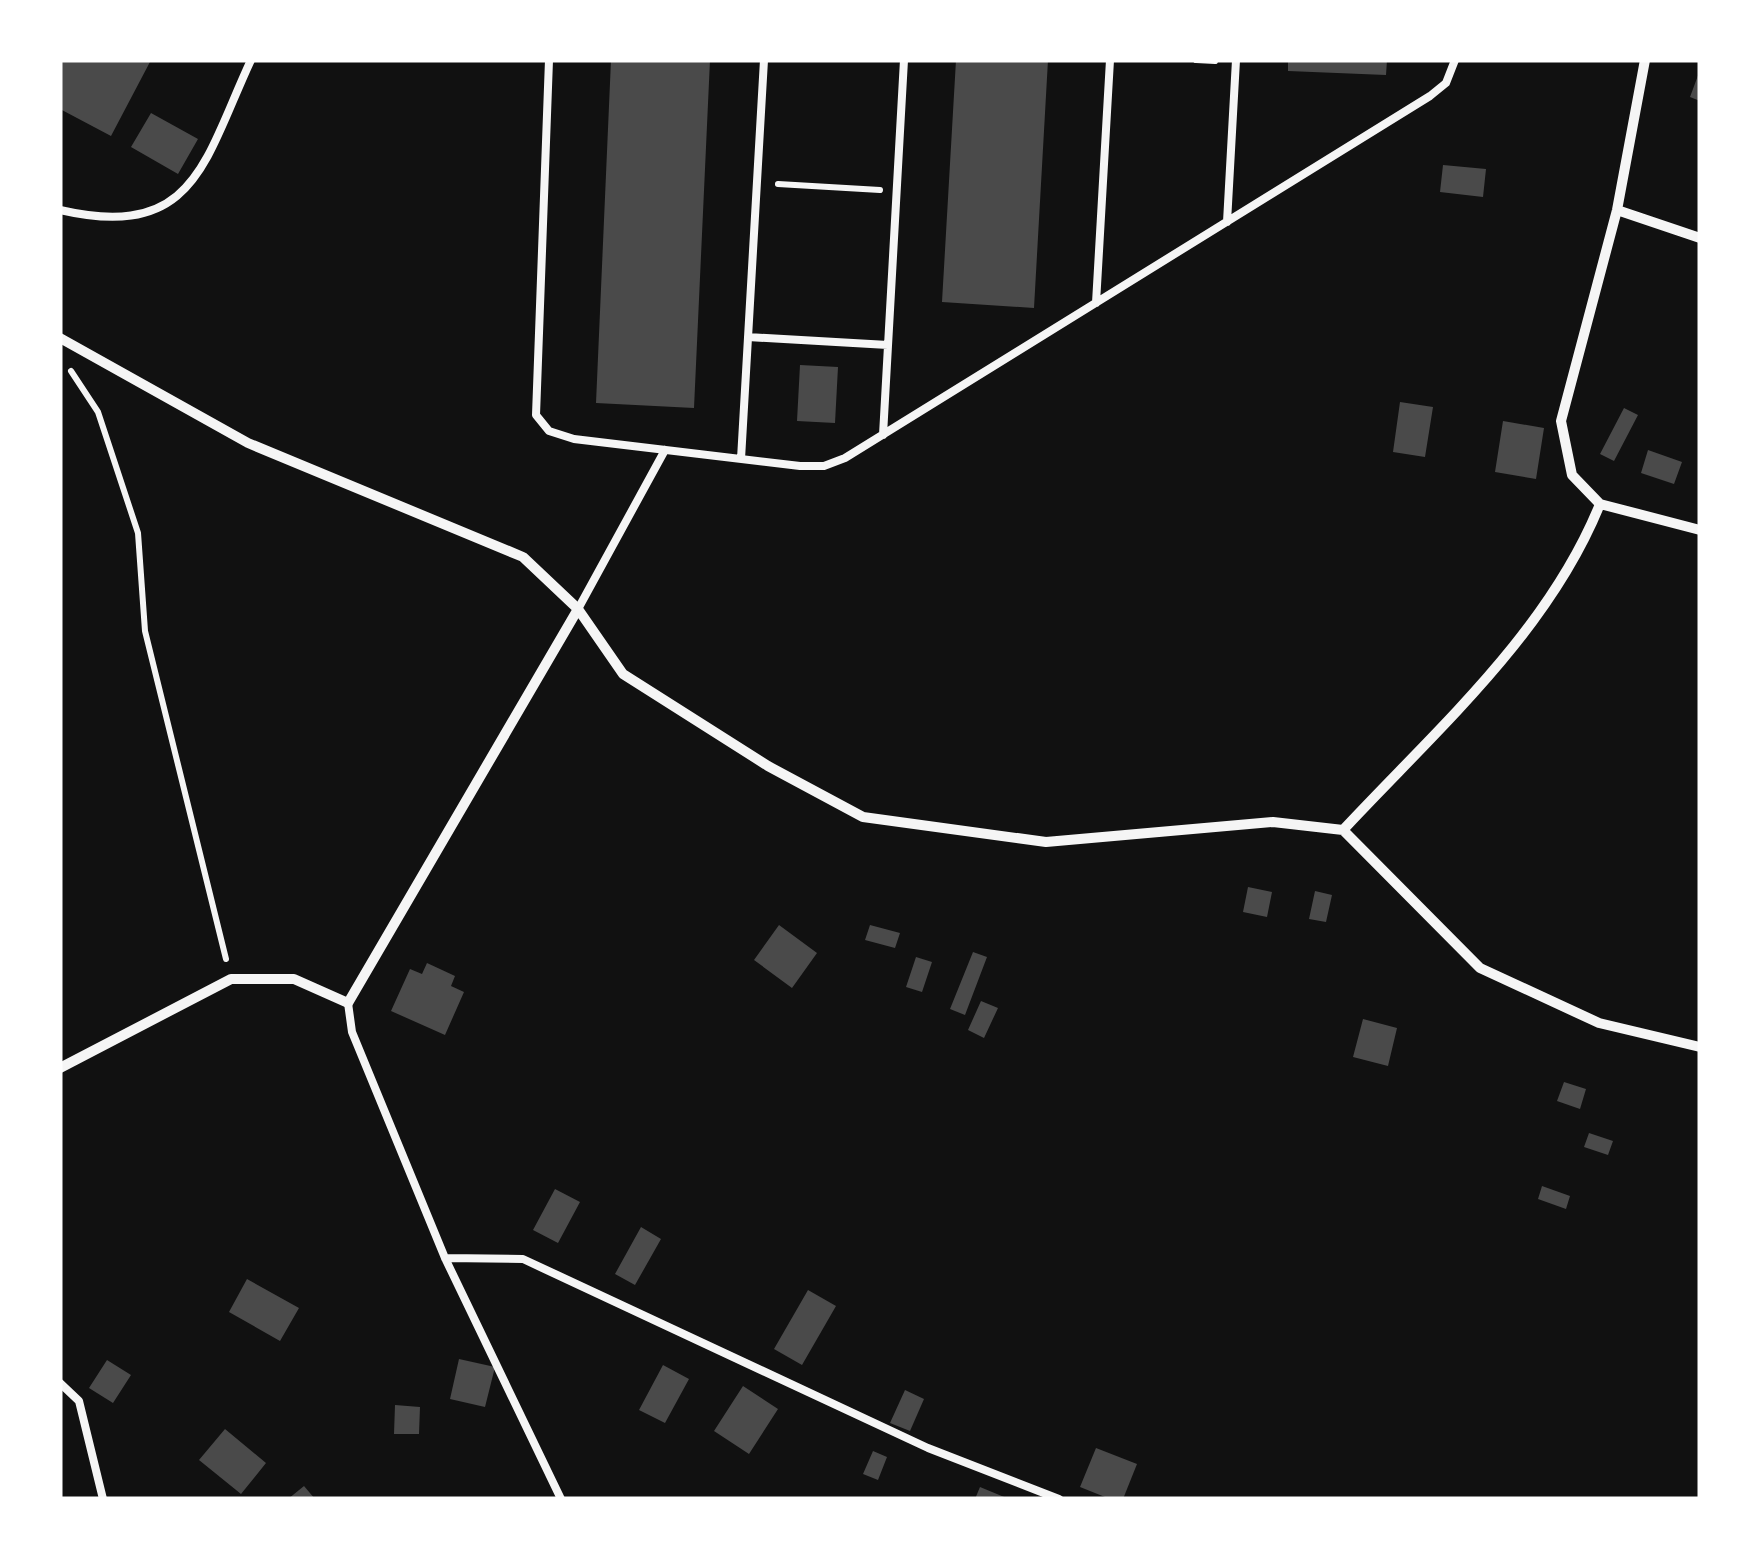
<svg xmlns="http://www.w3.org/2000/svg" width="1760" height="1559" font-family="Montserrat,sans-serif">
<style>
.building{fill:#4a4a4a}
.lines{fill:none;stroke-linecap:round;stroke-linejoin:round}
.path{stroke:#f5f5f5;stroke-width:6}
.service{stroke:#f5f5f5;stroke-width:8}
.minor{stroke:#f5f5f5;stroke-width:10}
</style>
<rect width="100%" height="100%" fill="#111"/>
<!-- building -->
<path class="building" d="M60,60H151L111,136L60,109Z
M611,60H710L694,408L596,403Z
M956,60H1048L1034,308L942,302Z
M1288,60H1387L1386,75L1288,71Z
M1700,70V101L1690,97Z
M151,113L198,139L178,174L131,147Z
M1443,165L1486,169L1483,197L1440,192Z
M800,365L838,367L835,423L797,421Z
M1400,402L1433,407L1425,457L1393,452Z
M1624,408L1638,415L1614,461L1600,454Z
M1503,421L1544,428L1536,479L1495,472Z
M1648,450L1682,462L1674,484L1641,473Z
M1248,887L1272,892L1267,917L1243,912Z
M1315,891L1332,895L1326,922L1309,919Z
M779,925L817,953L792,988L754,960Z
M870,925L900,933L895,948L865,940Z
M973,952L987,957L965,1015L950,1009Z
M916,957L932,962L922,992L906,987Z
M427,963L455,976L451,986L464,992L445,1035L391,1011L410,969L422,974Z
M981,1001L998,1008L984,1038L968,1030Z
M1363,1019L1397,1028L1388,1066L1353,1057Z
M1564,1082L1586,1089L1580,1109L1557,1101Z
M1589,1133L1613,1141L1608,1155L1584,1147Z
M1542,1186L1570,1196L1566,1209L1538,1199Z
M555,1189L580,1202L558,1243L533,1230Z
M641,1227L661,1239L635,1285L615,1274Z
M247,1279L299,1308L280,1341L229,1312Z
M808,1290L836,1306L802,1365L774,1349Z
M459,1359L495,1367L485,1407L450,1399Z
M107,1360L131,1375L113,1403L89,1388Z
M663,1365L689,1379L665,1423L639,1410Z
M743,1386L778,1409L749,1454L714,1431Z
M905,1390L924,1399L910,1431L890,1423Z
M395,1405L420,1407L419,1434H394Z
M225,1429L266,1463L241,1494L199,1460Z
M1096,1448L1137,1464L1123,1499H1110L1080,1487Z
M873,1451L887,1457L878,1480L863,1474Z
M304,1486L315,1499H288Z
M980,1487L1009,1499H975Z"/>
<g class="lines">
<!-- path -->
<path class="path" d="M1196,60L1215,61
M778,184L880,190
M71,371L98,412L138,533L145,631L226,959"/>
<!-- service -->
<path class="service" d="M549,60L536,415L549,431L574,439L800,466H824L845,458L1430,96L1446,83L1455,60
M60,210C195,241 204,161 251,60
M1227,222L1236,60
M1096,303L1110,60
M748,337L888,345
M883,435L904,60
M741,459L764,60
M578,609L665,450
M348,1003L352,1032L445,1258L561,1499
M445,1258L523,1259L928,1448L1059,1499
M60,1383L79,1401L103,1499"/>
<!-- minor -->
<path class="minor" d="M1645,60L1617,210L1561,421L1572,475L1600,504L1700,530
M1617,210L1700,238
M60,338L248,443L523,557L578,609L623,674L768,766L863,817L1046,842L1273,822L1343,830L1480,968L1599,1023L1700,1047
M1343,830C1436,730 1548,633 1600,504
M60,1068L231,979H294L348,1003L578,609"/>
</g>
<!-- border -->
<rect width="1760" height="1559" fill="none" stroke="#ffffff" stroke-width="125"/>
</svg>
